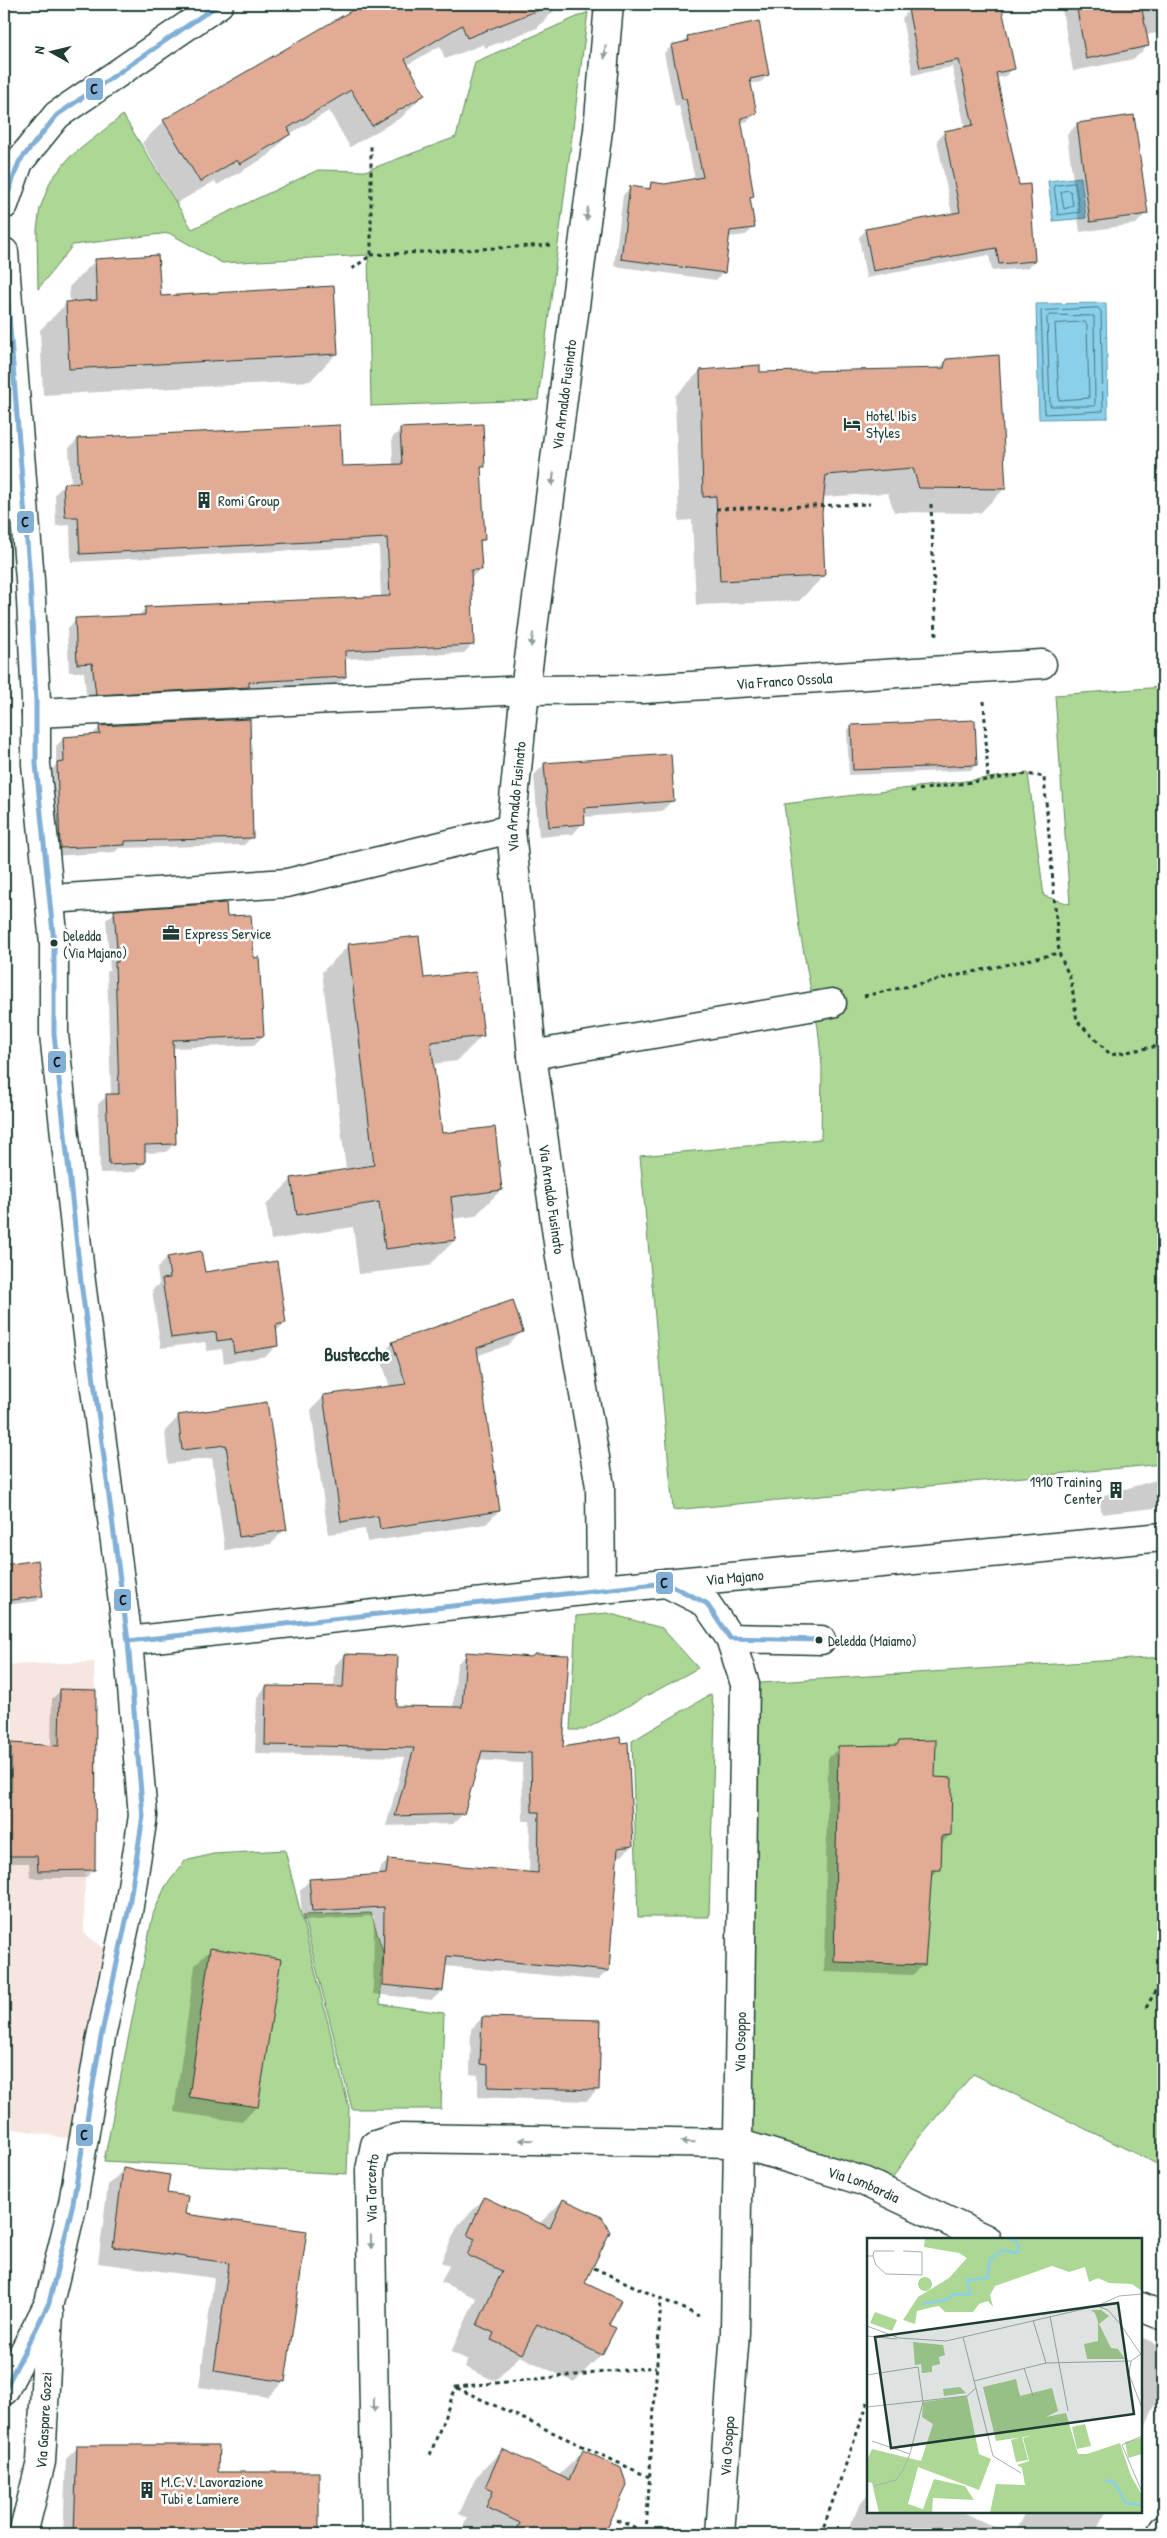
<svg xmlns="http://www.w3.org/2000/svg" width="1167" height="2538" font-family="'Patrick Hand',sans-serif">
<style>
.built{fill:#f6e6df}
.green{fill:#acd794;stroke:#668a64}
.water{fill:#8ad0eb;stroke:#5f95a2}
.shadow{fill:#0003}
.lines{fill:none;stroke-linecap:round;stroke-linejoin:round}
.shore{stroke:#4a787d;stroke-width:1}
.building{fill:#e1ab95;stroke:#1f3d34}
.minor-casing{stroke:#1f3d34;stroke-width:31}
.path{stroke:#1f3d34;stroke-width:3;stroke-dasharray:4 4;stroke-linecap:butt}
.minor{stroke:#fff;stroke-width:28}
.bus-1-casing{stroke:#fff;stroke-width:9}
.bus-1{stroke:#81afd6;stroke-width:5}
.oneway{fill:#8f9e9a}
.bus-dot{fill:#1f3d34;stroke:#fff;stroke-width:2}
.labels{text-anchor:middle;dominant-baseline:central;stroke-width:5;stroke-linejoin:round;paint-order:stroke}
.bus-label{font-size:14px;fill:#1f3d34;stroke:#fff;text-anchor:start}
.street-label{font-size:15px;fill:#1f3d34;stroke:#fff}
.poi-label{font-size:15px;fill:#1f3d34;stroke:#fff;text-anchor:start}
.quarter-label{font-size:18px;font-weight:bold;fill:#1f3d34;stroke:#fff}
.inset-river{fill:none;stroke:#8ad0eb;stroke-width:2.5}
.inset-road{fill:none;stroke:#a5b1ae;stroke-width:1}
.view{fill:#1f3d34;fill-opacity:0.15;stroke:#1f3d34;stroke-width:2.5}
.inset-edge{fill:none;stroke:#1f3d34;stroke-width:2.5}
.line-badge{stroke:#fff;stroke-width:2}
.pale-badge-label{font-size:14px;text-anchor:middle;font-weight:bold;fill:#111}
</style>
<rect width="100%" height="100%" fill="#fff"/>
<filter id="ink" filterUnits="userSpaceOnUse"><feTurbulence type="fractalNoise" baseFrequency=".02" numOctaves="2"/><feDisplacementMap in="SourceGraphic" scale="10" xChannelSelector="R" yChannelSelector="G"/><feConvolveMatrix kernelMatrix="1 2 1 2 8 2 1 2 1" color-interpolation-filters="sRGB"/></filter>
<g filter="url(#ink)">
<!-- built -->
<path class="built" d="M94,1662L98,1788L4,1787V1665Z
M4,1856H37L38,1871L85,1870L84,1933L105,1949L71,2139L4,2127Z"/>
<!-- green -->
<path class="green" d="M588,12L538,400L371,406L368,255L222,263L169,233L73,245L38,289L37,230L40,208L51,180L70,157L123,115L192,229L318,170L365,171L456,137L475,62Z
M1163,687V1464L673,1510L640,1156L821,1139L822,1067L818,1028L799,927L784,804L1028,773L1044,896L1070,904L1055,695Z
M607,1613L662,1628L698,1668L584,1730H570L576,1616Z
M1163,1657V2167L973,2074L917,2140L891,2181L737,2143L745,1684Z
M711,1694L715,1717L709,1917H638L632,1741Z
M285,1850L349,2108L347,2174L104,2161L153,1914L165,1887L185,1861L213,1854Z
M371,1913L383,1952L380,2004L444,2013L441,2109H352L303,1915Z"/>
<!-- water -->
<path class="water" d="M1081,177L1086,218L1053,221L1048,181Z
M1106,303L1108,418L1039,419L1036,304Z"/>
<!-- shadow -->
<path class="shadow" d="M365,4L559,6L537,28L485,48L484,44L445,59L440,46L407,65L424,94L402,117L350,147L329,111L288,135L268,156L217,185L215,181L177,203L142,143L164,121Z
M940,4H1000L1013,68L1006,76L996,78L1034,261L1027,268L992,271L989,255L866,278L859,237L866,230L952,214L937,140L944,132L965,128L952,67L913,75L902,18L909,10Z
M1061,4H1163V32L1146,35L1148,46L1134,59L1073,71Z
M688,37L768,75L761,82L749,84L755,114L748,121L740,123L753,196L749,200L753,228L746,235L728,237L724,272L716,280L614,266L623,195L631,187L646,190L652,184L665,185L695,180L679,105L675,106L664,53L672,46L681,44Z
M1077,124L1146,213L1136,224L1080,232L1067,135Z
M96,260L160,297L336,354L310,381L43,395L40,330L67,303H70L69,287Z
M946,361L1005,488L980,513L894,512L888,493L823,497L821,513L824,576L799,601L696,605L692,520L679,521L675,396L700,371L759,374L938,369Z
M401,429L484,466L480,470L484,539L479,544L480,569L471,578L473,644L464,653L344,659L345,677L336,686L87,703L84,672H69L67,629L76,620L137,617L145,609L381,598L379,546L71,562L70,525L56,526L55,494L64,485L71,484L69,448L78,439L341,467L393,466L392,438Z
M852,726L976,765L971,770L849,775L847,731Z
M100,727L252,837L244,845L119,848L115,852L53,856L49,772L56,765V746L64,738L92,735Z
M544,765L673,800L662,811L583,817V823L573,834L539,837L534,775Z
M115,912L226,917L252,959L263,1036L254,1045L172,1048L175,1143L166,1152L144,1153V1163L135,1172L100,1173L98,1104L107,1096L111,1095L107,972L110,970L106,920Z
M348,946L423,979L483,1035L457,1061L433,1064L441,1134L501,1190L475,1216L452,1219L455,1240L429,1266L359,1274L353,1227L271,1240L266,1205L292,1179L346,1170L322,972Z
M167,1258L204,1273L285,1323L275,1332L277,1345L266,1356L224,1363L222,1349L207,1351L205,1342L161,1348L152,1290L159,1284L157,1269Z
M521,1332L508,1345L476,1356L499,1511L486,1524L367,1542L365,1529L328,1534L311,1410L324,1396L390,1387L380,1356L393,1343Z
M266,1404L285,1529L271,1544L225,1550L212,1458L168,1464L165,1431L179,1416Z
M1163,1478V1507L1102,1514L1099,1500L1104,1495Z
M4,1520L10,1565L42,1596L37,1601L7,1605L4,1608Z
M467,1654L562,1748L632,1846L622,1856H616L607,1971L598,1980L444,1966L442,1991L432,2000L373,1994L374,1916L302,1921L300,1890L310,1880L378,1876L379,1870L388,1860L529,1873L530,1821H523L522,1763L478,1760L463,1814L453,1824L386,1826L405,1757L255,1754L257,1697L266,1687L334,1688L335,1665L345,1655L395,1707L453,1708L457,1664Z
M60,1691L94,1869L86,1878H30L29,1863H4V1752L11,1745L51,1746L52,1699Z
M899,1742L934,1778L950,1835L940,1845L939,1869L930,1879L924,1964L913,1975L824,1972L828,1758L839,1748L895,1746Z
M211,1949L257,2106L242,2122L174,2112L195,1965Z
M482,2018L597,2090L587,2101L478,2097V2075L470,2074L471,2029Z
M124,2169L166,2194L184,2215L306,2232L284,2381L268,2397L199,2387L214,2278L98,2263L108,2185Z
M485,2198L539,2224L563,2200L583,2283L608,2325L614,2328L601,2355L574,2382L520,2356L495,2381L465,2367L468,2360L451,2352L476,2298L441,2282L449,2266L441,2262L458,2225Z
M1141,2337L1163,2347V2388L1141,2436Z
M78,2447L217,2473H317L318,2534H63L66,2459Z
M502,2450L558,2476L583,2452L626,2486L603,2534H460L467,2518L459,2514L476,2477Z
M868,2494V2512H963L1009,2534H846L861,2502Z
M1025,2512H1105L1095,2534H1014Z"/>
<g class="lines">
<!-- shore -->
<path class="shore" d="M1075,183L1080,212L1058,215L1054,186Z
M1069,190L1071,192L1073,206L1064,209L1061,192Z
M1098,308L1101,311L1103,411L1045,414L1041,311Z
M1050,315L1094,316L1095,406H1050L1047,318Z
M1085,322L1087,325L1089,398L1059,400L1055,324Z"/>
</g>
<!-- building -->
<path class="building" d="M363,4H549V6L467,38L462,25L405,59L425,95L372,126L351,90L288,128L291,134L240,164L237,160L200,182L163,120Z
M934,4H1001L1015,69L996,73L1019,185L1030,184L1035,261L999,264L996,248L873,271L865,229L960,212L944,131L973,125L959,60L920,68L908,9Z
M1076,4H1141L1149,46L1086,59Z
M759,21L769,75L750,79L757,114L741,118L754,197L750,198L755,228L730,231L725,273L621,259L630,186L650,189L651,182L665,184L703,177L686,99H682L671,45L688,41L687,36Z
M1134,115L1148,214L1090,222L1077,123Z
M158,255L161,296L334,286L338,354L69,369L66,302L97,300L95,259Z
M999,355L1006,489L919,488L913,468L826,475L822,513L825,576L720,581L716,496L703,497L700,370L760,365V372L944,368L946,359Z
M483,424L485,467H481L485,540H480L482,570H471L474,645L345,651L346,677L249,682V687L96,695L92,663L77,664L75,618L145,615V607L390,596L387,538L80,554L78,517H65L63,484L80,482L78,438L340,425L342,466L402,464L400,428Z
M250,719L253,838L125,841V845L60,848L57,763L64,762L63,737L100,734L99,726Z
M975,720L977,765L853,770L851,725Z
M671,754L674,801L584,808L585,824L549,827L544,763Z
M226,903L227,916L251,915L254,958L259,957L264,1036L173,1040L176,1144L145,1145V1163L109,1165L106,1094H119L115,962H118L114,910Z
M419,936L424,978L476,972L484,1036L431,1042L442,1133L495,1127L502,1190L451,1197L456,1240L385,1249L379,1202L297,1215L291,1178L374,1165L348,944Z
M201,1251L205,1272L277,1261L286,1323L276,1325L278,1346L234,1353L232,1339L217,1341L216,1332L171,1338L162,1279L170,1278L167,1257Z
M513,1300L523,1332L477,1348L500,1511L380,1529L378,1516L341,1522L323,1395L406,1384L392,1342Z
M267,1402L287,1530L239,1537L226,1445L182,1450L178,1415Z
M38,1560L43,1596L4,1601V1565Z
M466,1652L531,1657L535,1654L569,1655L563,1747L620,1737L621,1743L628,1742L633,1846L618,1848L609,1971L447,1956L443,1991L383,1985L384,1907L312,1911L309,1879L386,1874L388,1859L538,1873L539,1812H532L531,1753L482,1751L464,1814L395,1816L414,1748L265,1745L266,1686L343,1687L345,1654L398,1656L396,1706L462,1707Z
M60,1689L96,1690L95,1870L38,1871L37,1856H4V1792H11V1743L59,1746Z
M936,1740L935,1777L952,1778L951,1835L942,1836L941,1870H932L925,1965L834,1962L838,1746L897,1745L899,1741Z
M210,1948L281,1959L258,2107L189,2097Z
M482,2017L601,2020L599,2090L488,2087V2065L480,2064Z
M123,2168L170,2175L167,2193L188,2196L185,2214L307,2231L285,2382L214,2371L229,2263L113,2247Z
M484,2197L550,2228L563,2199L602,2217L610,2232L585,2283L621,2300L609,2325L616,2328L602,2355L537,2324L522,2354L491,2340L494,2333L477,2325L502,2271L467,2255L475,2239L467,2235Z
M77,2445H219L218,2472H319V2534H74Z
M502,2449L569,2480L583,2450L621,2468L627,2486L604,2534H515L520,2523L486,2507L493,2491L485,2487Z"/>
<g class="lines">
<!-- minor casing -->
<g class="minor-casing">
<g id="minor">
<path d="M4,205L19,162L57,115L219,4"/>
<path d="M4,252L30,580L36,701V764L54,943V1034L81,1282L128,1641L143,1816L128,1912L101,2037L73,2203L49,2303L4,2391"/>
<path id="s1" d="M36,713L525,690L643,689L1042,664"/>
<path d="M51,899L287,883L511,829"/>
<path d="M532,1055L832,1003"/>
<path d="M666,1583L706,1603L730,1638L745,1684L735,2332L720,2534"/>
<path id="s2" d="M601,1589L600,1486L560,1257L532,1055L511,829L525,690L598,130L609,4"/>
<path d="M730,1638L821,1640"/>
<path id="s3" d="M128,1641L601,1589L1163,1537"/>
<path d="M1141,2307L1163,2316"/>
<path id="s4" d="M23,2534L41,2462L49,2313"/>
<path id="s5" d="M376,2534L370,2170L375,2145L397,2138L737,2143L863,2181L986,2239"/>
<path d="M1161,2534L1163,2530"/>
</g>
</g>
<!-- path -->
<path class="path" d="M371,255L550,245
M352,269L371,255V146
M931,504L936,638
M716,509L870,504
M984,701L988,779
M911,791L1027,774L1044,777L1059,953
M864,996L1059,953L1071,980L1077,1021L1111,1055L1163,1045
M1146,2008L1163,1977
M594,2268L699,2316
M457,2388L649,2477
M430,2455L456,2387L656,2367
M617,2520L651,2534
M646,2532L661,2300
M821,2534L868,2402"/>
<!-- minor -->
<use href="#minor" class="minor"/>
<!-- bus-1 casing -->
<g class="bus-1-casing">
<path id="bus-1" d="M4,205L19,162L57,115L219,4
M4,252L30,580L36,701V764L54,943V1034L81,1282L128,1641L143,1816L128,1912L101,2037L73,2203L49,2303L4,2391
M128,1641L666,1583L706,1603L730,1638L821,1640"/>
</g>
<!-- bus-1 -->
<use href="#bus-1" class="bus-1"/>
</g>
<!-- one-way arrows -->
<defs><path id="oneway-solid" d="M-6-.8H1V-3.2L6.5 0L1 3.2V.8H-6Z" transform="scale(1.25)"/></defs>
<g class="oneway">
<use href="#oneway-solid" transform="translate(605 52) rotate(95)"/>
<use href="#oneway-solid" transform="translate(587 214) rotate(97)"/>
<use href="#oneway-solid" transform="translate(553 479) rotate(97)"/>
<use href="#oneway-solid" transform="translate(532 640) rotate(98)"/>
<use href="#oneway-solid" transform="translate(526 2140) rotate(-179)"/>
<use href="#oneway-solid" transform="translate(688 2142) rotate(-179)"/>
<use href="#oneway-solid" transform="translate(371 2242) rotate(89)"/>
<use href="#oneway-solid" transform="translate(374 2405) rotate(89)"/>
</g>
</g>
<!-- icons -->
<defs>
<g id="hotel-bare" transform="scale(1.35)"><path d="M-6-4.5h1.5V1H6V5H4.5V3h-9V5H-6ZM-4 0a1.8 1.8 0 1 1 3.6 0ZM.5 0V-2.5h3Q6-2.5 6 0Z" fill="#1f3d34" stroke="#fff" stroke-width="2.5" paint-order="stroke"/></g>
<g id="building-bare" transform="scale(1.35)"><path d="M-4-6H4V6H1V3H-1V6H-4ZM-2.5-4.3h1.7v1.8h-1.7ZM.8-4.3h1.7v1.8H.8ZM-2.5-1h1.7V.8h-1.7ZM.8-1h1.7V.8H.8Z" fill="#1f3d34" stroke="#fff" stroke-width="2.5" paint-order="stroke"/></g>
<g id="office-bare" transform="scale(1.35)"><path d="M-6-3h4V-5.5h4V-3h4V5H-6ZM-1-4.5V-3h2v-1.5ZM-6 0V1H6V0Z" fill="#1f3d34" stroke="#fff" stroke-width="2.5" paint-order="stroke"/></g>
</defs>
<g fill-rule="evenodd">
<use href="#hotel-bare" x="852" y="424"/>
<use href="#building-bare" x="204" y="500"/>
<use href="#office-bare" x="171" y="933"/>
<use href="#building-bare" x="1116" y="1490"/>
<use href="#building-bare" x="147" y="2490"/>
</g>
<!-- markers -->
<g class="bus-dot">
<circle cx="54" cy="943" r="4.5"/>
<circle cx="819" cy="1640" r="4.5"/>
</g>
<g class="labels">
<!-- bus labels -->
<g class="bus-label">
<text x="63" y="935">Deledda<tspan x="63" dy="17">(Via Majano)</tspan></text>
<text x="828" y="1640">Deledda (Maiamo)</text>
</g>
<!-- street labels -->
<g class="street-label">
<text stroke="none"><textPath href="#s2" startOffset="1204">Via Arnaldo Fusinato</textPath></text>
<text stroke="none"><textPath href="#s1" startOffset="749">Via Franco Ossola</textPath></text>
<text stroke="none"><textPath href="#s2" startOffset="799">Via Arnaldo Fusinato</textPath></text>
<text transform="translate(552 1199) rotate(82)">Via Arnaldo Fusinato</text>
<text stroke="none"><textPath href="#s3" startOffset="610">Via Majano</textPath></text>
<text transform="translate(740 2042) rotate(-89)">Via Osoppo</text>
<text stroke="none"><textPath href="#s5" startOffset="886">Via Lombardia</textPath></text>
<text stroke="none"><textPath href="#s5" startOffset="346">Via Tarcento</textPath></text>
<text stroke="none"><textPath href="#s4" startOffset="116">Via Gaspare Gozzi</textPath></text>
<text transform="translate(727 2446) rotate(-86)">Via Osoppo</text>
</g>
<!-- poi labels -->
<g class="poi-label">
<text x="866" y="415">Hotel Ibis<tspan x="866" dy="17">Styles</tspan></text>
<text x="218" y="500">Romi Group</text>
<text x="185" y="933">Express Service</text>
<text x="1102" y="1481" text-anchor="end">1910 Training<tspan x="1102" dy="17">Center</tspan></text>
<text x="161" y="2481">M.C.V. Lavorazione<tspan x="161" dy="17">Tubi e Lamiere</tspan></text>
</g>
<!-- quarter labels -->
<g class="quarter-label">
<text x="357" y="1354">Bustecche</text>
</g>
</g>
<!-- overview -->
<g transform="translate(867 2238)">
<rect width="275" height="275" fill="#fff"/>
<path d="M58,0H275V53L265,46L242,45L231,40L222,44L218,29L202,34L185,28L128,48L123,57L126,69L121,63L112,66L106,74H78L72,68L66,69L50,73L48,86L36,82L51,59L82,40L100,20L92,15L57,9ZM51 46a7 7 0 1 1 14 0a7 7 0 1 1-14 0ZM224,72H234L242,78L232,86L244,110L251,111L258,121H220L217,106L231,103V84L228,75ZM8,74L30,82L25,93L3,85ZM46,104L76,107L78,117L72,119L73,126L65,128V134L55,135L54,126L48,127ZM149,141L153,158L185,150L191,173L179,179L199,175L211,216H220L253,205L264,238L275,257V275H123L129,246L158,247L155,230L150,227L162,223L156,200L163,198L129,203L116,149ZM93,149L99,155L77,158L76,151ZM100,158L112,216L124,221L112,252L51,229L41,266L56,271L67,241L98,248L107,262L66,260L65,275H12L5,245L0,244V222L5,211L54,223L66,186L55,179L56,164ZM218,186L224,208L210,211L205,189ZM155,199L161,222L149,224L144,202ZM274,200L275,216L261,220L258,204Z" fill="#acd794"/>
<path class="inset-river" d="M55,66L79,62L87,56L103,57L100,42L120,40L123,21L136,12L150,15L152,9L149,3L141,0M238,242L248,245L259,265L275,267"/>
<path class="inset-road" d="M0,18H6L9,27L19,36L55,37V14L36,13M6,18L7,13H27M230,68L252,58L275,56M183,78L201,173M166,82L179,125M0,88L32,100L79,103L230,68L241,72L254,87L275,118M0,98L30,101M96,99L126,218L154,235M264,123L262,136L275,170M157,130L166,158M0,137L51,129L56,164L43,216L35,234L29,242L7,248M107,143L179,125L264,123L274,116M0,169L100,158L109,150M275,198L255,207L275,254M5,203L43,216"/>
<path class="view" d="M251,65L267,176L24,210L8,99Z"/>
<rect width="275" height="275" class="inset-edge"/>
</g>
<g class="line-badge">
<rect x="85" y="77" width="19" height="24" rx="5" fill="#81afd6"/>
<rect x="16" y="510" width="19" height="24" rx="5" fill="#81afd6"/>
<rect x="47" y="1050" width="20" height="24" rx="5" fill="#81afd6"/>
<rect x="655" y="1571" width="19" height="24" rx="5" fill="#81afd6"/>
<rect x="113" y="1588" width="19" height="24" rx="5" fill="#81afd6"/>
<rect x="75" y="2123" width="19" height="24" rx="5" fill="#81afd6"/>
</g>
<g class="pale-badge-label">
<text x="94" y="94">C</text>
<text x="25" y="527">C</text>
<text x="57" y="1067">C</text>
<text x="664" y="1588">C</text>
<text x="123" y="1605">C</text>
<text x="84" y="2140">C</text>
</g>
<!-- margin -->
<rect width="1167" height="2538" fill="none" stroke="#fff" stroke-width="20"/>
<rect x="10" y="10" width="1147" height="2518" fill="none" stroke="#1f3d34" stroke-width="2" filter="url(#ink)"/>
<!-- north arrow -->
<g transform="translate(52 52) rotate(278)" stroke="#ffffff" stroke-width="4" paint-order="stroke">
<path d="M0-4L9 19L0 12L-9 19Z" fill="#1f3d34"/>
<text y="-8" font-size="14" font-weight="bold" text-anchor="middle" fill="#1f3d34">N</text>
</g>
</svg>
